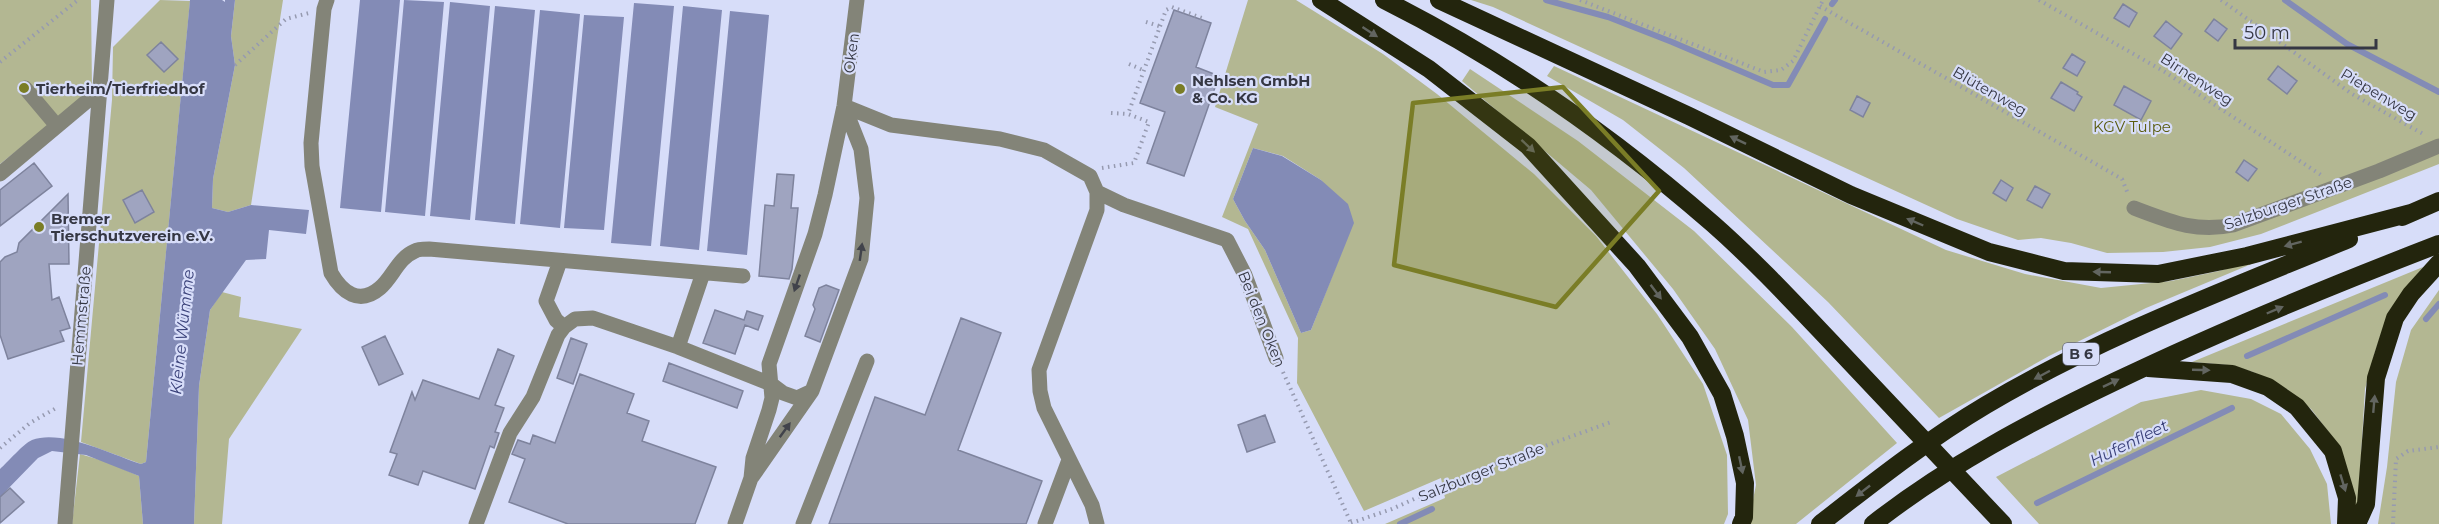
<svg xmlns="http://www.w3.org/2000/svg" width="2439" height="524" font-family="Montserrat,sans-serif">
<style>
.green{fill:#b3b792;fill-rule:evenodd}
.water{fill:#838bb6}
.lines{fill:none;stroke-linecap:round;stroke-linejoin:round}
.stream{stroke:#838bb6;stroke-width:6}
.building{fill:#9fa4c0;stroke:#7e839d;stroke-width:1.5}
.path{stroke:#969ab0;stroke-width:4;stroke-dasharray:1.5 4.5;stroke-linecap:butt}
.minor{stroke:#838478;stroke-width:15}
.highway{stroke:#23250d;stroke-width:18}
.oneway{fill:#626560}
.oneway2{fill:#41434b}
.marked{fill:#7a7d26;fill-opacity:0.2;stroke:#7a7d26;stroke-width:4.5;stroke-linejoin:round}
.poi-dot{fill:#7a7d26;stroke:#d7ddf9;stroke-width:2}
.labels{text-anchor:middle;dominant-baseline:central;stroke-width:4.5;stroke-linejoin:round;paint-order:stroke}
.shield{fill:#d7ddf9;stroke:#66697a;stroke-width:1.5}
.shield-label{font-size:14px;font-weight:bold;fill:#353743}
.street-label{font-size:15px;fill:#353743;stroke:#d7ddf9}
.poi-label{font-size:15px;font-weight:bold;fill:#353743;stroke:#d7ddf9;text-anchor:start}
.park-label{font-size:15px;fill:#5a5c0f;stroke:#d7ddf9}
.water-label{font-size:16px;font-style:italic;fill:#3a4179;stroke:#d7ddf9}
</style>
<rect width="100%" height="100%" fill="#d7ddf9"/>
<!-- green -->
<path class="green" d="M0,0H91L92,91L0,164Z
M160,0L190,1L146,462L141,464L81,442L112,100L113,47Z
M235,0H283L251,205L228,212L212,208L213,179L235,65L231,36Z
M1248,0H1296L1383,54L1437,94L1534,174L1596,236L1657,314L1703,384L1727,455L1728,514L1724,524H1385L1445,498L1441,478L1364,511L1297,383L1298,338L1248,229L1222,217L1258,124L1215,107ZM1253,148L1283,156L1321,180L1353,223L1311,330L1301,333L1265,250L1245,221L1233,199Z
M1471,0H2439V164L2261,234L2210,247L2163,252L2107,253L2071,243L2041,238L2018,240L1957,219L1493,7Z
M1554,66L1946,250L2025,274L2101,288L2171,281L2219,271L2273,255L2146,308L2049,356L1939,418L1828,302L1684,168L1623,120L1547,76Z
M1470,69L1578,141L1694,231L1792,327L1897,443L1796,524H1748L1756,485L1748,420L1715,349L1673,289L1591,190L1462,81Z
M2423,267L2389,311L2375,352L2365,389L2358,507L2353,523L2333,438L2311,409L2285,388L2253,372L2227,365L2192,362Z
M2439,290V524H2378L2387,467L2396,382L2411,330Z
M222,292L241,297L239,317L302,329L229,439L222,524H194L199,386L210,310Z
M2201,390L2251,399L2281,414L2310,449L2327,484L2331,524H2039L1996,477L2141,402Z
M80,454L107,462L139,476L143,524H72Z"/>
<!-- water -->
<path class="water" d="M190,0H222L225,2V0H235L231,36L235,65L213,179L212,208L228,212L251,205L309,210L306,234L269,230L266,259L246,260L210,310L199,386L194,524H143L139,476L86,455L52,451L38,458L0,497V469C8,462 23,444 32,440C62,429 112,455 141,464L146,462Z
M360,0H400L381,212L340,208Z
M404,0L444,2L425,216L385,212Z
M450,2L490,6L470,220L430,216Z
M634,3L674,6L651,246L611,243Z
M495,6L535,10L515,224L475,220Z
M683,6L722,10L699,250L660,246Z
M540,10L580,14L560,228L520,224Z
M730,11L769,15L747,255L707,251Z
M584,15L624,17L604,230L564,228Z
M1253,148L1282,156L1321,180L1348,204L1354,223L1311,330L1301,333L1265,250L1245,221L1233,199Z"/>
<g class="lines">
<!-- stream -->
<path class="stream" d="M1546,0L1608,17L1672,42L1773,85H1788L1825,19
M2285,0L2347,44L2439,92
M1832,4L1835,0
M2426,319L2439,304
M2247,356L2385,295
M2037,503L2232,408
M1400,524L1432,509"/>
</g>
<!-- building -->
<path class="building" d="M2123,4L2137,13L2129,27L2114,18Z
M1174,10L1211,23L1196,67L1219,76L1184,176L1147,163L1165,112L1140,103Z
M2214,19L2227,29L2218,41L2205,31Z
M2166,21L2182,34L2171,49L2154,36Z
M161,42L178,59L164,72L147,55Z
M2072,54L2085,62L2077,76L2063,68Z
M2278,66L2297,81L2287,94L2268,79Z
M2061,82L2078,92L2077,94L2082,97L2074,111L2051,98Z
M2124,86L2151,101L2141,120L2114,105Z
M1857,96L1870,103L1863,117L1850,110Z
M2244,160L2257,169L2248,181L2236,172Z
M34,163L52,186L0,226V190Z
M777,174L794,175L791,208H798L792,269L789,279L759,276L765,205L774,206Z
M2001,180L2013,188L2006,201L1993,193Z
M2035,186L2050,194L2042,208L2027,200Z
M142,190L154,212L135,223L123,200Z
M68,194L69,264H49L52,300L59,297L70,328L60,331L64,341L8,359L0,335V262L5,257L17,252L19,243Z
M826,285L839,290L820,342L805,336L815,309L813,305L819,288Z
M715,310L744,320L747,311L763,316L758,330L745,325L735,354L703,343Z
M961,318L1001,333L958,450L1042,481L1026,524H829L875,397L925,415Z
M385,336L403,374L379,385L362,347Z
M571,338L587,344L573,384L557,378Z
M498,349L514,356L495,405L504,408L495,432L499,433L494,448L490,446L475,489L423,471L418,485L389,475L397,454L390,452L412,392L415,400L423,380L479,399Z
M669,363L743,391L737,408L663,381Z
M580,374L634,394L627,413L649,421L642,441L716,467L695,524H568L509,502L525,459L512,454L518,440L530,444L533,435L555,443Z
M1265,415L1275,442L1247,452L1238,425Z
M10,488L24,502L0,523V497Z"/>
<g class="lines">
<!-- path -->
<path class="path" d="M1580,0L1764,72L1781,70L1793,61L1823,0
M2039,0L2165,72L2321,175
M2221,0L2352,94L2425,135
M1820,6L2122,179L2128,194
M1146,22L1159,26
M0,62L78,0
M1129,64L1143,70
M235,65L286,19L309,13
M1111,113L1128,114
M1102,168L1134,163L1149,122L1128,114L1166,10L1172,7L1202,18
M1283,372L1351,523
M0,448L30,423L58,407
M1351,523L1392,509L1471,473L1611,422
M2393,524L2396,459L2408,451L2439,447"/>
<!-- minor -->
<path class="minor" d="M327,0L324,9L311,143L312,166L331,273C342,292 359,306 380,288C393,277 398,258 415,251C418,249 425,249 429,249L743,276
M25,88L57,126
M844,106L891,125L1000,139L1044,150L1090,176L1097,192V210L1039,370L1040,391L1044,408L1092,505L1097,524
M0,174L99,91
M1097,192L1124,205L1227,240L1245,275L1276,358
M2134,208C2169,221 2195,233 2233,225L2379,171L2439,146
M560,261L546,301L556,320L564,327
M678,347L703,273
M752,477L812,391L861,259L867,198L861,149L844,106
M65,524L107,0
M476,524L510,433L533,397L558,335L564,327L575,319L593,318L678,347L771,384L783,393L797,398L812,391
M735,524L751,478L753,458L769,410L772,398L769,364L815,234L825,195L844,106L857,0
M803,524L867,361
M1045,524L1069,460"/>
<!-- highway -->
<path class="highway" d="M1321,0L1429,69L1528,146L1637,266L1690,337L1722,394L1735,436L1745,483L1744,517L1741,524
M1384,0C1504,60 1613,137 1713,224C1755,261 1793,302 1832,343C1889,403 1946,463 2003,524
M1439,0L1689,116L1851,195L1989,252L2064,271L2158,274L2247,256L2411,213
M2402,217L2439,201
M2148,368L2232,374L2268,387L2297,407L2333,451L2347,498L2346,524
M1820,524C1874,482 1927,440 1986,405C2100,337 2226,290 2349,239
M1873,524C1947,466 2032,421 2116,381C2222,330 2330,286 2439,244
M2357,524L2366,504L2376,378L2395,318L2411,294L2439,263"/>
</g>
<!-- one-way arrows -->
<defs><path id="oneway-solid" d="M-6-.8H1V-3.2L6.5 0L1 3.2V.8H-6Z" transform="scale(1.5)"/></defs>
<g class="oneway">
<use href="#oneway-solid" transform="translate(1370 32) rotate(33)"/>
<use href="#oneway-solid" transform="translate(1738 140) rotate(-154)"/>
<use href="#oneway-solid" transform="translate(1528 146) rotate(43)"/>
<use href="#oneway-solid" transform="translate(1915 222) rotate(-157)"/>
<use href="#oneway-solid" transform="translate(2293 244) rotate(165)"/>
<use href="#oneway-solid" transform="translate(2102 272) rotate(-178)"/>
<use href="#oneway-solid" transform="translate(1656 292) rotate(53)"/>
<use href="#oneway-solid" transform="translate(2275 310) rotate(-23)"/>
<use href="#oneway-solid" transform="translate(2201 370) rotate(2)"/>
<use href="#oneway-solid" transform="translate(2042 375) rotate(152)"/>
<use href="#oneway-solid" transform="translate(2111 383) rotate(-26)"/>
<use href="#oneway-solid" transform="translate(2374 404) rotate(-85)"/>
<use href="#oneway-solid" transform="translate(1741 465) rotate(78)"/>
<use href="#oneway-solid" transform="translate(2343 483) rotate(73)"/>
<use href="#oneway-solid" transform="translate(1863 491) rotate(142)"/>
</g>
<g class="oneway2">
<use href="#oneway-solid" transform="translate(861 252) rotate(-82)"/>
<use href="#oneway-solid" transform="translate(797 283) rotate(109)"/>
<use href="#oneway-solid" transform="translate(785 430) rotate(-54)"/>
</g>
<!-- marked area -->
<path class="marked" d="M1563,87L1659,191L1556,307L1394,265L1413,103Z"/>
<!-- markers -->
<g class="poi-dot">
<circle cx="24" cy="88" r="6"/>
<circle cx="1180" cy="89" r="6"/>
<circle cx="39" cy="227" r="6"/>
</g>
<g class="labels">
<!-- shield labels -->
<rect class="shield" x="2063" y="343" width="36" height="22" rx="4.5"/>
<g class="shield-label">
<text x="2081" y="354">B 6</text>
</g>
<!-- street labels -->
<g class="street-label">
<text transform="translate(851 53) rotate(-83)">Oken</text>
<text transform="translate(2197 79) rotate(33)">Birnenweg</text>
<text transform="translate(1990 91) rotate(30)">Blütenweg</text>
<text transform="translate(2379 94) rotate(31)">Piepenweg</text>
<text transform="translate(2288 203) rotate(-19)">Salzburger Straße</text>
<text transform="translate(81 316) rotate(-85)">Hemmstraße</text>
<text transform="translate(1262 319) rotate(68)">Bei den Oken</text>
<text transform="translate(1481 472) rotate(-22)">Salzburger Straße</text>
</g>
<!-- poi labels -->
<g class="poi-label">
<text x="1192" y="80">Nehlsen GmbH<tspan x="1192" dy="17">&amp; Co. KG</tspan></text>
<text x="36" y="88">Tierheim/Tierfriedhof</text>
<text x="51" y="218">Bremer<tspan x="51" dy="17">Tierschutzverein e.V.</tspan></text>
</g>
<!-- park labels -->
<g class="park-label">
<text x="2132" y="126">KGV Tulpe</text>
</g>
<!-- water labels -->
<g class="water-label">
<text transform="translate(182 332) rotate(-84)">Kleine Wümme</text>
<text transform="translate(2129 443) rotate(-26)">Hufenfleet</text>
</g>
</g>
<!-- scale -->
<path d="M2235 39v9h141v-9" fill="none" stroke="#353743" stroke-width="3"/>
<text x="2244" y="39" font-size="18" fill="#353743" stroke="#d7ddf9" stroke-width="4.5" paint-order="stroke">50 m</text>
</svg>
